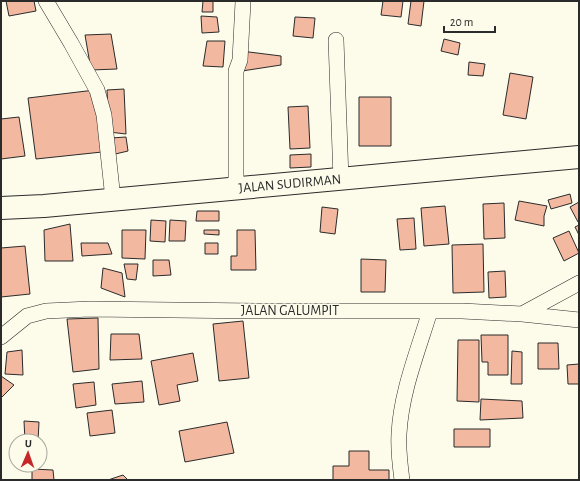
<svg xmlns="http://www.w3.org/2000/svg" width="580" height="481" font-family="'Alegreya Sans',sans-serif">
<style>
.building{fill:#f2b8a0;stroke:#2b2b2b}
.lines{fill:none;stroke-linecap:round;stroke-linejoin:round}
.street-casing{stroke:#2b2b2b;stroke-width:16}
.primary-casing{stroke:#2b2b2b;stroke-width:24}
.street{stroke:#fdfbea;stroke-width:15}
.primary{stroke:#fdfbea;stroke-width:22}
.labels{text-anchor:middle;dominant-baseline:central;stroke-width:3;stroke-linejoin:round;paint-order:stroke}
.street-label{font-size:14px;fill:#2b2b2b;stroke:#fdfbea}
</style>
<rect width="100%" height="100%" fill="#fdfbea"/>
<!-- building -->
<path class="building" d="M6,1H34L36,11L9,16Z
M203,1H213V12H202Z
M383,1H403L401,17L381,15Z
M411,1H424L421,26L408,24Z
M201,16L217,17L219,32L202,33Z
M295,17L315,18L313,38L293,36Z
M111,34L117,69L91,70L85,35Z
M444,39L460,43L458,55L441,51Z
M207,41H225L223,67L203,66Z
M241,51L281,56V65L242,71Z
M469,62L485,64L483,76L468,75Z
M510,73L533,77L526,119L503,115Z
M124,89L126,134L109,132L107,90Z
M95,90L102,152L36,159L28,98Z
M359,97H391V146H359Z
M308,106L310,148L290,149L288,107Z
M19,117L25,156L1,159V119Z
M126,137L128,151L111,155V138Z
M311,154V167L290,168V155Z
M570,194L572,203L551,209L548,200Z
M519,201L547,206L544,216V226L515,220Z
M579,202V222H578L570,207Z
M504,203L505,238L484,239L483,204Z
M445,206L449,244L424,246L421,208Z
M322,207L338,209L335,234L320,232Z
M197,211H219V221H196Z
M414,218L416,249L400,250L397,219Z
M151,220L166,221L165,242L150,241Z
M170,220L186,221L185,241H169Z
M70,224L73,261H45L44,230Z
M579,225V235L575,227Z
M122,230H146L145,259L122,258Z
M204,230H219V235L204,234Z
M237,230H255L256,270H231V256H237Z
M569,231L579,253L564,261L553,238Z
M81,243H108L112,254L82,256Z
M205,243H218V254H205Z
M483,244L484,292L453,293L452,245Z
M25,246L30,294L1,297V248Z
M361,259L386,260L385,292H361Z
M153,260H169L171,275L153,276Z
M124,264H138L136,280L127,279Z
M103,268L122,273L125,297L101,288Z
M505,271L506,297L489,298L488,272Z
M98,318L99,369L73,372L67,319Z
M243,321L249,378L219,381L213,324Z
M111,334H139L142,359L110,360Z
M481,335H508V375H488V362H482Z
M458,340H479V402L457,401Z
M538,343H558L559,369H538Z
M22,350L23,375L5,374L7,352Z
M512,351L522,352V384H511Z
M193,353L198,381L177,385L180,401L159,405L151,361Z
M579,364V384H568L567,365Z
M1,376L14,385L1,398Z
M142,381L144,402L115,404L112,384Z
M94,382L96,405L76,408L73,384Z
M481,399L522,401L523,418L480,420Z
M112,410L115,433L90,436L87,413Z
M24,421L39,422L38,441H25Z
M227,422L234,453L185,462L179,431Z
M454,429H490V447H454Z
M349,451H369V470H389V480H333V466H349Z
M32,469L53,470L54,480H32Z
M123,475L128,480H108Z"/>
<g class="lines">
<!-- street casing -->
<g class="street-casing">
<path id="street" d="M46,1L71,43L97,90L104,115L113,199
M336,40L341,179
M236,188V71L240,60L243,2
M522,314L579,320
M1,337L27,316L46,311L90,309L258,311H462L522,314L579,283
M402,480C400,465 398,449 399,434C401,392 418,351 430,311"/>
</g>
<!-- primary casing -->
<g class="primary-casing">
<path id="primary" d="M1,208L44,206L579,157"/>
</g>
<!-- street -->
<use href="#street" class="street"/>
<!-- primary -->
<use href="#primary" class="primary"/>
</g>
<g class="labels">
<!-- street labels -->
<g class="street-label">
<text transform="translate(290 184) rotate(-5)">JALAN SUDIRMAN</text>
<text x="290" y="311">JALAN GALUMPIT</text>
</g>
</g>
<!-- border -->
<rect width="580" height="481" fill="none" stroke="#2b2b2b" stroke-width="4"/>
<!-- north arrow -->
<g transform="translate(28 453) rotate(2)"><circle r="19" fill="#fdfbea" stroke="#a9a89e"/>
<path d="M0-3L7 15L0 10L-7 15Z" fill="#c62828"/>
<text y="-6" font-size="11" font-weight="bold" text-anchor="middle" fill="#2b2b2b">U</text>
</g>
<!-- scale -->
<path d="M444 26v6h51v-6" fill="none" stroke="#2b2b2b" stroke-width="2"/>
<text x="450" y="26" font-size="12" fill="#2b2b2b" stroke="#fdfbea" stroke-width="3" paint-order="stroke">20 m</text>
</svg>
